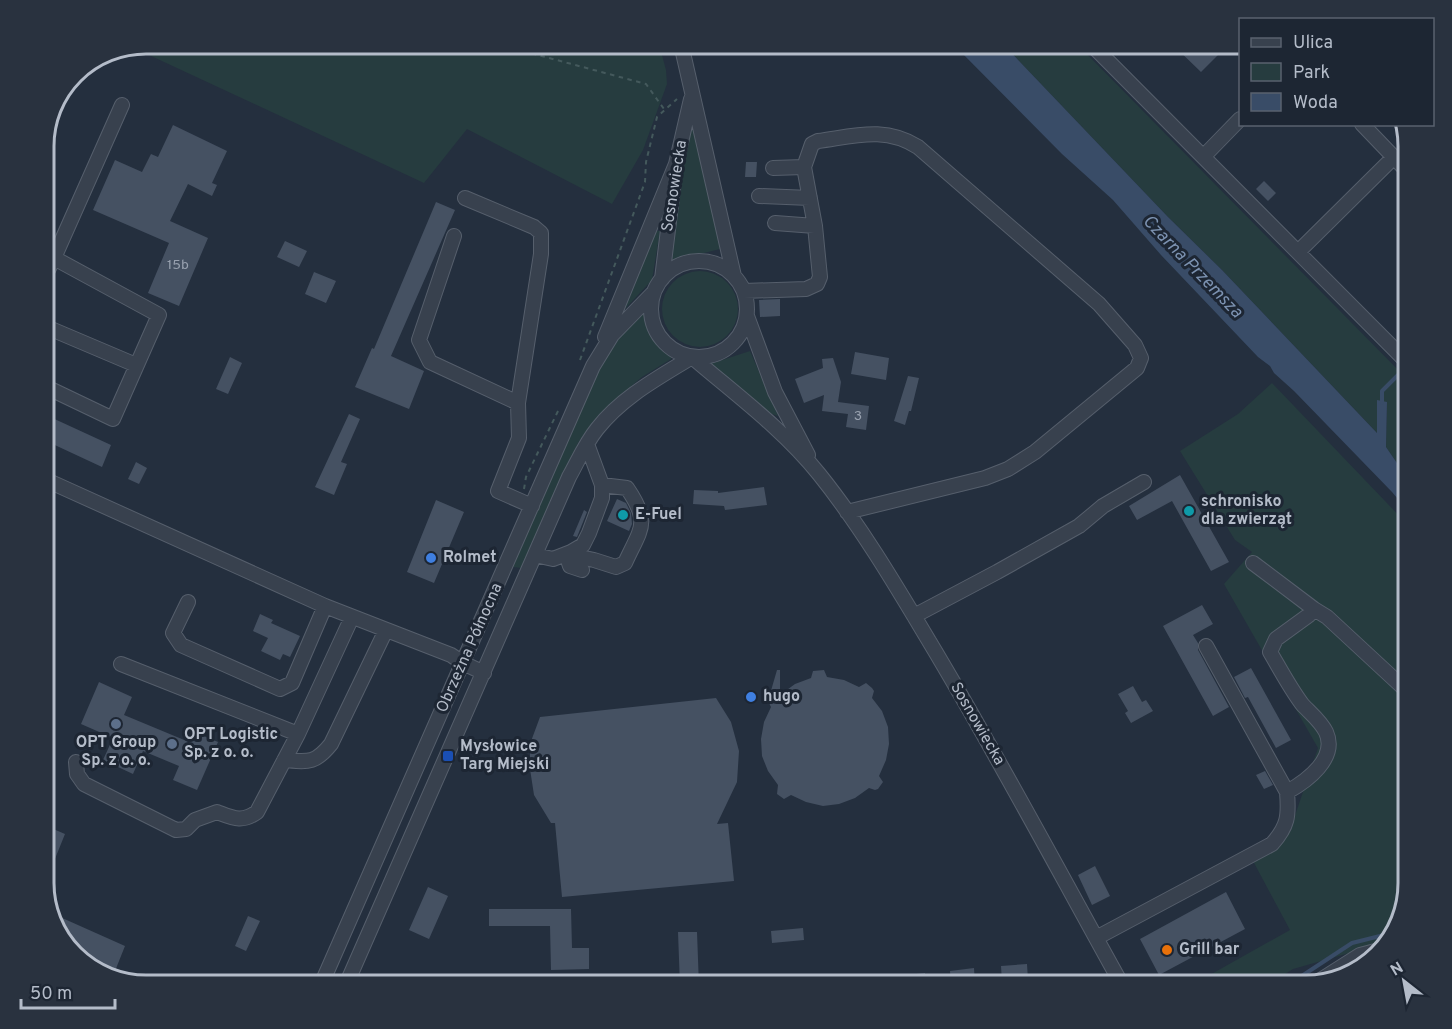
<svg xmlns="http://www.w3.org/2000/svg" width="1452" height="1029" font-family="Overpass,sans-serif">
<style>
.green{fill:#263c3f}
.water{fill:#394c67}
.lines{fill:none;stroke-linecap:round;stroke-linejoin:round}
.stream{stroke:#394c67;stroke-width:4}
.building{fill:#455162}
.minor-casing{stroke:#565f6c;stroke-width:16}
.path{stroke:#44595c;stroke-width:2;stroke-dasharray:4.5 4.5;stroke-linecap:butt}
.minor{stroke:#38414e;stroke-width:14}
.culture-dot{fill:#0f9aa8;stroke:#1d2633;stroke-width:2}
.shop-dot{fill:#3f7fe0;stroke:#1d2633;stroke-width:2}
.service-dot{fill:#5c6f8a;stroke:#1d2633;stroke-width:2}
.transit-dot{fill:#1a4fb4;stroke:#1d2633;stroke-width:2}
.food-dot{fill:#e8710a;stroke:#1d2633;stroke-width:2}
.labels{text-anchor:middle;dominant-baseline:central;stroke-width:6;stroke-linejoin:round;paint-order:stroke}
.number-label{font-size:14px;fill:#98a1af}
.street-label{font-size:16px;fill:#b4bcc9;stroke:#1d2633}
.poi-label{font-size:16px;font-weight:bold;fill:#b4bcc9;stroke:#1d2633;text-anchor:start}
.water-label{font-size:18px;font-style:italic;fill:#7c92b1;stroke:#1d2633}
.rim{fill:none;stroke:#b4bcc9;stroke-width:3}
</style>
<rect width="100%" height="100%" fill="#242f3e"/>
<!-- green -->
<path class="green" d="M146,44H659L666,70L667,84L643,150L612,204L467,129L424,183L134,48Z
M1003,44H1077L1408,380V474L1397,463L1386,447L1387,402L1378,434L1222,270L1168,217Z
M690,127H693L724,248L668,262Z
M655,231H660L652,280L624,310L623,308Z
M662 309a38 38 0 1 1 76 0a38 38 0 1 1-76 0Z
M644,312L652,338L671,357V359L642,377L616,399L592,423L578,443L522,568L513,567C529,529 545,492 562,454C580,412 606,337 644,312Z
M750,351L778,416L772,414L710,364Z
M1272,383L1408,525V883L1388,942L1293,969L1268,985H1192L1290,930L1253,861L1277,847L1289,833L1318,748L1224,584L1252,552L1235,540L1180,451L1238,414Z"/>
<!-- water -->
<path class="water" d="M953,44H1003L1168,217L1222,270L1377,433V400L1387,402L1386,447L1397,463L1408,474V511L1392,492L1294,391L1274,373L1270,366L1258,357L1161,255L1113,200L1062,154Z"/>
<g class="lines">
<!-- stream -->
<path class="stream" d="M1382,403V391L1408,365
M1288,985L1352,943L1392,933"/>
</g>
<!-- building -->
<path class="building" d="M1172,44H1209L1219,54L1201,72Z
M173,125L227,151L212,183L217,185L212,196L188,184L170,221L208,238L179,306L148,293L169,243L93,210L115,160L142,172L151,154L158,157Z
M746,162H757L756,177H745Z
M1264,181L1276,193L1268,201L1256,189Z
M436,202L455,210L391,356L424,371L409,409L355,387L372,348L374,349Z
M285,241L307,251L299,267L277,257Z
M314,272L336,281L326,303L305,294Z
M780,299V316L760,317L759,300Z
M855,352L889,358L886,380L851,374Z
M230,357L242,363L228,394L216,389Z
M833,358L841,382L838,402L869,406L866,430L846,427L848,414L822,411L824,395L804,403L795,379L823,368L822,359Z
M908,376L919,378L911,411H909L905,425L894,421Z
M349,414L360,419L341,462L347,464L334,495L315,487Z
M48,416L111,445L102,467L44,440V425Z
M136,462L147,468L139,484L128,479Z
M1180,475L1229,562L1211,571L1172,501L1137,520L1129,506Z
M764,487L767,505L725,510L724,506L693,504L694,490L718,491V493Z
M617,499L626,503L631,513L632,524L629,531L607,521Z
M436,500L464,512L434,583L407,572Z
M584,510L587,512L577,537L573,536Z
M1202,605L1213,624L1193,635L1198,643V650L1229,707L1213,716L1163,626Z
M260,614L273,620L271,623L300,636L290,657L283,654L280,660L261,651L268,638L253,631Z
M1251,668L1291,740L1276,748L1248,697L1245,698L1234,677Z
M777,670H780V695L795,684L811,678L813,671L824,670L827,677L844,680L859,687L866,683L872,688L874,691L872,698L882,711L888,727L889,744L886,760L879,776L883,782L878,789L875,790L869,788L855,798L839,804L823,806L806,802L791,795L784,799L777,794L778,785L768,771L762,756L761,739L764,722L771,707L768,701Z
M99,682L132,697L124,715L189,742L194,732L218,742L197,790L173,780L179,766L143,751L133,774L103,760L113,738L81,724Z
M1133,686L1142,702L1146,700L1153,711L1131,723L1125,713L1128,711L1118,694Z
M716,698L731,722L739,751L737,782L717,824L728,823L734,881L562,897L555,823H551L534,795L530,769V744L540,717Z
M1265,771L1273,785L1264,789L1256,775Z
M44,825L65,834L44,886Z
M1095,866L1110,896L1092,905L1078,875Z
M428,887L448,896L429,939L409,930Z
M1226,892L1245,929L1159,975L1140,939Z
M489,909H571L572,948H589V969L551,970L550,926H489Z
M51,913L125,946L115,971L73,952L57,934Z
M248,916L260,921L246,951L235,946Z
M803,928L804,940L772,943L771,931Z
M678,932H697L699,986H680Z
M1027,964L1028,980L1002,982L1001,966Z
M974,968L975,984L951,986L950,971Z
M925,973L926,986H899L898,976Z"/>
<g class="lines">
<!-- minor casing -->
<g class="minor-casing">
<path id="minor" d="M681,44L734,276
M1091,44L1408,363
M1362,124L1408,172
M1204,156L1240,119
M773,168L804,167
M759,196L810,198
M465,198L534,227L541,233V254L518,403
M775,223L815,226
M454,236L419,340L430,362L518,403L519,438L498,491L532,506
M1298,252L1394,157
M54,258L122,105
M651 309a48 48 0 1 1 96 0a48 48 0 1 1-96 0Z
M662,279L676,164L691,99
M744,291L806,289L817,284L820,277L815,226L804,167L812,144L818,141C855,136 885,126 918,147L1099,304L1135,345L1141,358L1137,368L1035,452L1008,469L985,478L847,512
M747,316L775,392L808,455
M44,326L136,365
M605,337L676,164
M692,357C735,394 783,429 819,474C860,525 895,584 929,641C997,754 1058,870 1122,985
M44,386L113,419L159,315L54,258L44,278
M44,479L325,606L451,655L463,663L484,673
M566,554L594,560L616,567L625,563C641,528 651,523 627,488L602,485
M566,554L570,566L582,570
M535,555L553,559L571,552L583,545L589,533L602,498V485L587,444
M1253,563L1314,609L1327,617L1408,692
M188,602L173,633L181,645L280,689L292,683L325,606
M914,616L997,572L1079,526L1103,506L1144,482
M121,664L298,734
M284,760C308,762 315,764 331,744L386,630
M76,762L77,774L84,784L176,830L186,829L195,820L217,812C233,818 242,823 257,812L298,734L352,617
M1287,792C1307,781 1338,758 1326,732C1320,720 1310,713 1302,704C1290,688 1280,669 1270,652L1276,639L1309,615L1314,609
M1096,938L1272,844C1288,826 1289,816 1287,792L1206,646
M1316,983L1360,955L1383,949
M321,985L593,366L612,335L654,292
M346,985L569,477C578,461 585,444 597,429C622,397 658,378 692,357"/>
</g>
<!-- path -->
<path class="path" d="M497,44L646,84L664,109
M580,360L645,182L646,162L657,117L677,99
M524,489L526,477L559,409"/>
<!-- minor -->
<use href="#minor" class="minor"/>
</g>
<!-- markers -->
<g class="culture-dot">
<circle cx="1189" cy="511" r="6"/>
<circle cx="623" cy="515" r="6"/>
</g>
<g class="shop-dot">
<circle cx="431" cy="558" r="6"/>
<circle cx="751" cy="697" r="6"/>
</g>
<g class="service-dot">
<circle cx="116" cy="724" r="6"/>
<circle cx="172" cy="744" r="6"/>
</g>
<rect class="transit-dot" x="442" y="750" width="12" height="12" rx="3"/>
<circle class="food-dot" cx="1167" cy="950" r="6"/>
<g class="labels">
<!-- number labels -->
<g class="number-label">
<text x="178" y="265">15b</text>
<text x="858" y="416">3</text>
</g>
<!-- street labels -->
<g class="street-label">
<text transform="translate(675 186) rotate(-81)">Sosnowiecka</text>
<text transform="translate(470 648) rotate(-66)">Obrzeżna Północna</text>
<text transform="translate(977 724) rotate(60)">Sosnowiecka</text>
</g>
<!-- poi labels -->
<g class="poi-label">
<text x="1201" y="502">schronisko<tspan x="1201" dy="18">dla zwierząt</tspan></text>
<text x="635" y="515">E-Fuel</text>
<text x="443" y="558">Rolmet</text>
<text x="763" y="697">hugo</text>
<text x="184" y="735">OPT Logistic<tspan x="184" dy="18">Sp. z o. o.</tspan></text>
<text x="116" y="743" text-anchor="middle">OPT Group<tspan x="116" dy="18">Sp. z o. o.</tspan></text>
<text x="460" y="747">Mysłowice<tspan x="460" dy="18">Targ Miejski</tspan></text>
<text x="1179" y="950">Grill bar</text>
</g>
<!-- water labels -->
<g class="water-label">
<text transform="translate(1192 267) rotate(46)">Czarna Przemsza</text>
</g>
</g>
<!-- crop -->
<path d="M0 0H1452V1029H0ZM146 54H1306A92 92 0 0 1 1398 146V883A92 92 0 0 1 1306 975H146A92 92 0 0 1 54 883V146A92 92 0 0 1 146 54Z" fill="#29323f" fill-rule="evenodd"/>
<path class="rim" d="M146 54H1306A92 92 0 0 1 1398 146V883A92 92 0 0 1 1306 975H146A92 92 0 0 1 54 883V146A92 92 0 0 1 146 54Z"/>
<!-- legend -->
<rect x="1239" y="18" width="195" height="108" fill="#1d2633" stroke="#59626f" stroke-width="1.5"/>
<rect x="1251" y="38" width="30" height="9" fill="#38414e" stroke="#59626f" stroke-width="1.5"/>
<text x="1293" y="48" font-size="18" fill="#b4bcc9">Ulica</text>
<rect x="1251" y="63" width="30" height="18" fill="#263c3f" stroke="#59626f" stroke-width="1.5"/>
<text x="1293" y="78" font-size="18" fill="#b4bcc9">Park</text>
<rect x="1251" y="93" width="30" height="18" fill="#394c67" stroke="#59626f" stroke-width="1.5"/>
<text x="1293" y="108" font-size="18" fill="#b4bcc9">Woda</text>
<!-- north arrow -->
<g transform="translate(1404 981) rotate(329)" stroke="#1d2633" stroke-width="4.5" paint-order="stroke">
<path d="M0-4.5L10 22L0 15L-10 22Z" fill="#b4bcc9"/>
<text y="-9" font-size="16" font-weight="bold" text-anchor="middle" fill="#b4bcc9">N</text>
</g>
<!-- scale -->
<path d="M21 999v9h94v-9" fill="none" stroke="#b4bcc9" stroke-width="3"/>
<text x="30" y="999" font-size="18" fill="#b4bcc9" stroke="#1d2633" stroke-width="4.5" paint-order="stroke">50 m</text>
</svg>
